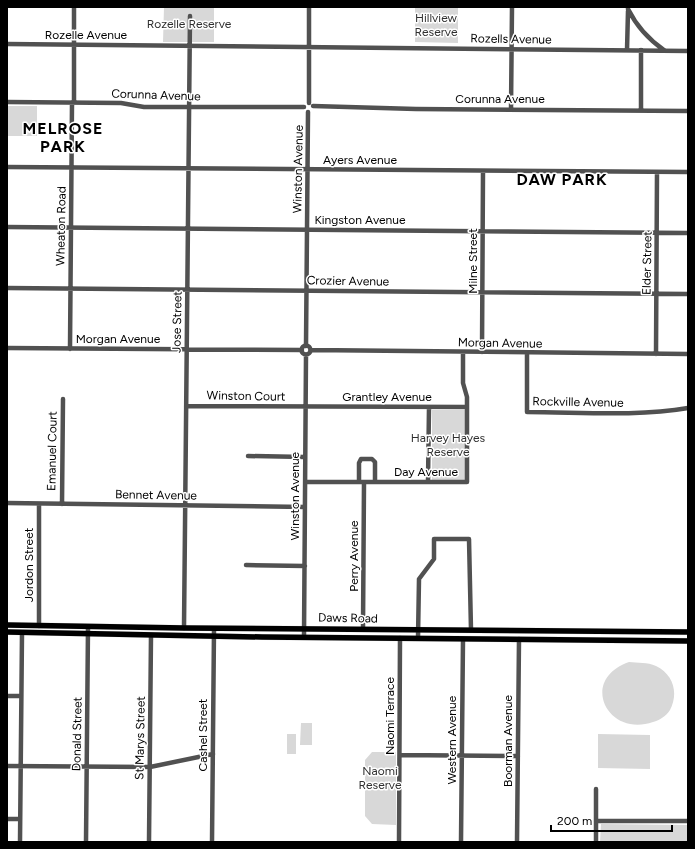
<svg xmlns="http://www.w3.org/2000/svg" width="695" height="849" font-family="Figtree,sans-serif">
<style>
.green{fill:#d8d8d8}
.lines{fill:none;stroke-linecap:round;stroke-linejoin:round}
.major-casing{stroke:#dbdbdb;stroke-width:6}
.minor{stroke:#515151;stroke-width:4.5}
.major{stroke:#000;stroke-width:5.5}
.labels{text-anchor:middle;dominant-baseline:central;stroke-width:3;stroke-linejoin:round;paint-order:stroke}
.park-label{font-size:12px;fill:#2f2f2f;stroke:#fff}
.street-label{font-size:12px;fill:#000;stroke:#fff}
.district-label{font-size:16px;font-weight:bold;letter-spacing:1px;fill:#000;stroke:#fff}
</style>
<rect width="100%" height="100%" fill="#fff"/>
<!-- green -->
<path class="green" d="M164,7H214V42H163Z
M415,7H458V43L415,42Z
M7,106H37V136H7Z
M432,410H465V480H432Z
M629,662C638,663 647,662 656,666C673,674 679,693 670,710C666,716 660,720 653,722C608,738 578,680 629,662Z
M301,723H312V745H300Z
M287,734H296V754H287Z
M598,734L650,735V769L598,768Z
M372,752H396V825L372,824L365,816V760Z
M601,824L688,825V842H600Z"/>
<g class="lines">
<!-- major casing -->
<g class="major-casing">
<path id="major" d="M7,625L184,628L688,632
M7,632L262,637L688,641"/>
</g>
<!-- minor -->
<path class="minor" d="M628,9C637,27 648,39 664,50
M7,44L688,51
M627,50L628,11
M7,102L121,103L144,107H304
M74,103V7
M309,103V7
M313,106L416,109L688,111
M511,109L512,7
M641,110V50
M7,167L688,172
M7,227L688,233
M7,288L688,294
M301.5 350a4.5 4.5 0 1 1 9 0a4.5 4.5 0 1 1-9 0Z
M306,346L308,112
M7,348L302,350
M70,349L72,103
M311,350L688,354
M482,352L483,171
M527,353V412C579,412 636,417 688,408
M656,354L657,172
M186,406L467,407
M248,456L305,457
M305,482H467V397L463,383V352
M359,482V463L361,459H372L375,462V482
M428,482L429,407
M7,503L305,507
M39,504V626
M62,504L63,399
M246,565L305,566
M184,628L190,16
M363,629L364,482
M304,637L306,355
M418,638L419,579L434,559V539H469L471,630
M7,696H21
M400,755L518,756
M7,766L150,767L213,754
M7,819H20
M596,821H688
M20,842L22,633
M86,842L88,627
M149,842L151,635
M212,842L214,629
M399,842L400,638
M461,842L463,639
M517,842L519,639
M596,842V789"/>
<!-- major -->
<use href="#major" class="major"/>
</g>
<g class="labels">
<!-- park labels -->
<g class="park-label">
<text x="436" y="18">Hillview<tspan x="436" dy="14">Reserve</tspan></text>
<text x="189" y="24">Rozelle Reserve</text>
<text x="448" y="438">Harvey Hayes<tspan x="448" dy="14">Reserve</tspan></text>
<text x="380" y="771">Naomi<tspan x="380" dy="14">Reserve</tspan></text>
</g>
<!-- street labels -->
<g class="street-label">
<text x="86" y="35">Rozelle Avenue</text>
<text transform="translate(511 39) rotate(1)">Rozells Avenue</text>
<text transform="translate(156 95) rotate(2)">Corunna Avenue</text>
<text x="500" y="99">Corunna Avenue</text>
<text x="360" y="160">Ayers Avenue</text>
<text transform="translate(298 169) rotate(-89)">Winston Avenue</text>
<text x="360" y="220">Kingston Avenue</text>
<text transform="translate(61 226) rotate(-89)">Wheaton Road</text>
<text transform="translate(473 261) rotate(-90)">Milne Street</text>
<text transform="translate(647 263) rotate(-89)">Elder Street</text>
<text transform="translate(348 281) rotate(1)">Crozier Avenue</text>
<text transform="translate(177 322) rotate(-89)">Jose Street</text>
<text x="118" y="339">Morgan Avenue</text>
<text transform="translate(500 343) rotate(1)">Morgan Avenue</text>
<text transform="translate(246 396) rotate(1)">Winston Court</text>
<text x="387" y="397">Grantley Avenue</text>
<text transform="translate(578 402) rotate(1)">Rockville Avenue</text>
<text transform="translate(52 451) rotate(-89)">Emanuel Court</text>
<text x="426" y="472">Day Avenue</text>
<text transform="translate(156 495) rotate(1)">Bennet Avenue</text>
<text transform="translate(295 496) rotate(-90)">Winston Avenue</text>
<text transform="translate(354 556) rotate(-90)">Perry Avenue</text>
<text transform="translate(29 565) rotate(-90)">Jordon Street</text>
<text transform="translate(348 618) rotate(1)">Daws Road</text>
<text transform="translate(390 716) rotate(-90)">Naomi Terrace</text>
<text transform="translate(77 734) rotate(-89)">Donald Street</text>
<text transform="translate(203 735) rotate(-90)">Cashel Street</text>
<text transform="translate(140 738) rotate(-89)">St Marys Street</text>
<text transform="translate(452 740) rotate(-90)">Western Avenue</text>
<text transform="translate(508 741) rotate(-90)">Boorman Avenue</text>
</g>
<!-- district labels -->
<g class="district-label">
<text x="63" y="128">MELROSE<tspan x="63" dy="18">PARK</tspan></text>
<text x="562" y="179">DAW PARK</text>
</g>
</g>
<!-- border -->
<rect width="695" height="849" fill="none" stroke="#000000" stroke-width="16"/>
<!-- scale -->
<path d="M551 825v6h121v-6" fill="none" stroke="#000000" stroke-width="2"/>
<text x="557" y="825" font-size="12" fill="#000000" stroke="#ffffff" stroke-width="3" paint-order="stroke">200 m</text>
</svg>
